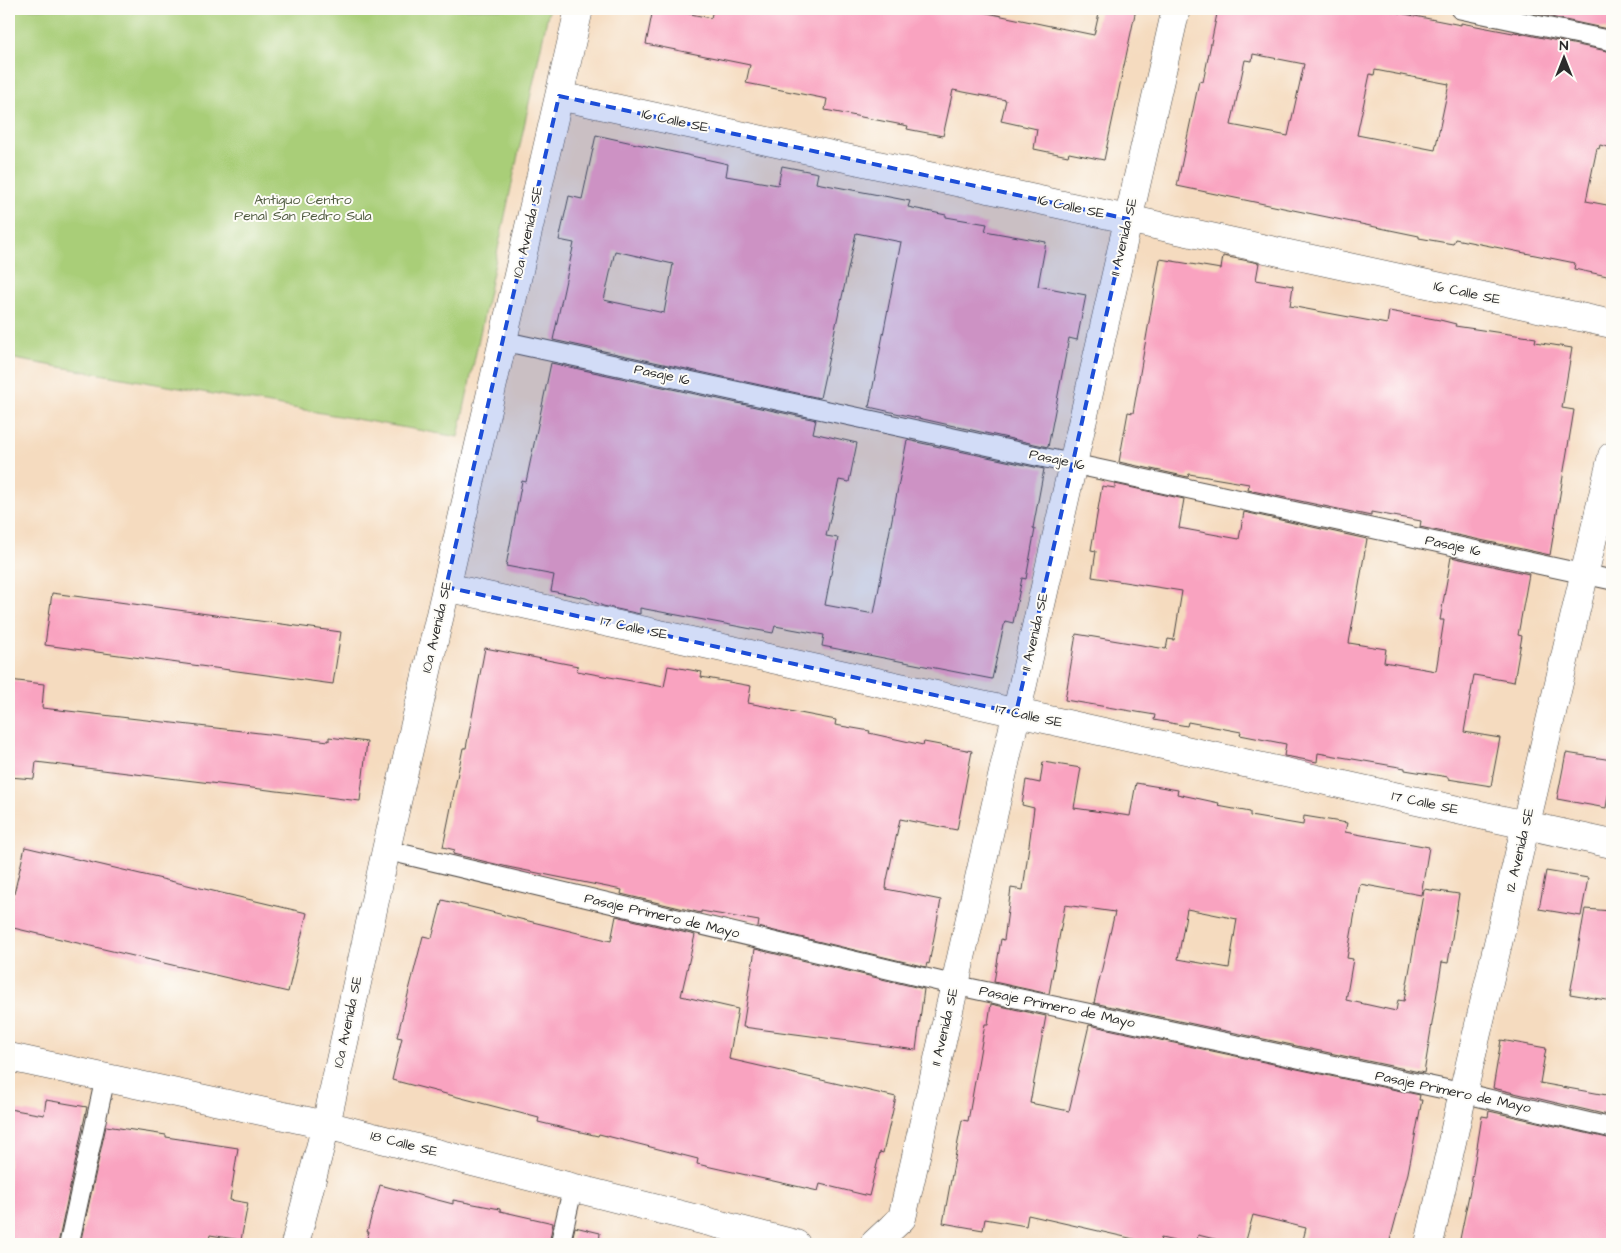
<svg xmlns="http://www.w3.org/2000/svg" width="1621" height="1253" font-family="'Architects Daughter',sans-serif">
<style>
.green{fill:#a9ce78;stroke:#6a7c52}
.building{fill:#f9a3c0;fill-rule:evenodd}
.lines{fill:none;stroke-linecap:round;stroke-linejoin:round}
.service-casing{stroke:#494541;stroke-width:21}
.minor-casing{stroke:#494541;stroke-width:29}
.tertiary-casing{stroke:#494541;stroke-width:29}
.service{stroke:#fff;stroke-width:19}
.minor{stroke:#fff;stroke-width:28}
.tertiary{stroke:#fff;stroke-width:28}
.marked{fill:#1d4ed8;fill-opacity:0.2;stroke:#1d4ed8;stroke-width:4;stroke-dasharray:10 6;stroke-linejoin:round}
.labels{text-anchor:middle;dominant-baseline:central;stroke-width:4;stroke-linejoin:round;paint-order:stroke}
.street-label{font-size:14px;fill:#2b2b2b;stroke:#fdfcf7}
.park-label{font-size:14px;fill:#515c42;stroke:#fdfcf7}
</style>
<rect width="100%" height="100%" fill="#fdfcf7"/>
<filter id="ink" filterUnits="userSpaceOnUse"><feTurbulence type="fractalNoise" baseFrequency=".02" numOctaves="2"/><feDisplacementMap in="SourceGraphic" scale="10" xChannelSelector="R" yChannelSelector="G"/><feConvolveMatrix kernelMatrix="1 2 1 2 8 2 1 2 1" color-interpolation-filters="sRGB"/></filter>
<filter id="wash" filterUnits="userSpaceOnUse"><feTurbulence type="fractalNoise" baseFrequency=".0096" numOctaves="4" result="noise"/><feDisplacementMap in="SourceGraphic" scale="20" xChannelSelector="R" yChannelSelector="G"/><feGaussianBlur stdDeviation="1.12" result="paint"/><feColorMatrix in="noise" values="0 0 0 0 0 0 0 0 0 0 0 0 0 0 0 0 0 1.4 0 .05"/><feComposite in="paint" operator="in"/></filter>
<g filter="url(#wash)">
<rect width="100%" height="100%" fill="#f5dbbf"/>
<!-- green -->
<path class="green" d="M9,9H549L458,437L9,358Z"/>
<g id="blocks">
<!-- building -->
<path class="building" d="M653,9H665L711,18L713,9H968L1094,35L1100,9H1136L1104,160L1069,153L1068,156L1034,149L1037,129L1001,121L1006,100L953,90L943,136L907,129L908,126L825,110L827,99L746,83L750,65L646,44Z
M1218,9H1379L1461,25V23L1513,33L1514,32L1612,52V148L1600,145L1599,149L1597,148L1586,201L1612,206V277L1574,269L1575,263L1455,239L1453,244L1419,238V236L1177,186L1199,81L1203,82ZM1253,54L1304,64L1288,136L1231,125L1245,60L1252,61ZM1375,70L1449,84L1435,150L1357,135L1370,74L1374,75Z
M1518,9H1612V30L1518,10Z
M596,135L728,164L726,176L778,185L782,166L818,173L816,183L910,201L908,207L946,215V217L987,224L985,231L1046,242L1038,286L1086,295L1077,340L1069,338L1048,447L869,407L901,242L856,233L820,398L553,340L574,243L559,240L569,196L582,199ZM615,251L673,264L664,313L604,300Z
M1223,256L1259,263L1256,280L1293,286L1290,306L1387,324L1389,311L1440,320L1456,324L1455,326L1536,338L1535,342L1572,348L1562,408L1574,410L1550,555L1420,527L1421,521L1371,512V516L1248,490L1249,484L1189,474L1188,477L1119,462L1128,412L1133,413L1160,259L1221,269Z
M551,363L816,420L813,433L857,443L849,482L839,480L826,536L838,538L825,605L874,614L907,440L1044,469L1033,528L1035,529L1026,579L1022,578L1013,623L1005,621L992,679L822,646L824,635L775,626L773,633L640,608V614L603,606L586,598L551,591L554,575L506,566L522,481L526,482Z
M1115,484L1184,499L1179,528L1239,539L1244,512L1367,539L1349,643L1386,649L1384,662L1436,671L1444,620H1440L1451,557L1529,574L1518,635L1522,636L1514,682L1474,675L1464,732L1500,738L1491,786L1448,779V777L1405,770V768L1318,753L1317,762L1291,757L1284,756L1286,744L1240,735L1241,732L1188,722L1187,726L1154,720L1155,715L1065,700L1076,634L1166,649L1168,639L1174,640L1182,591L1092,577L1096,551L1091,550L1102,486L1115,488Z
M52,593L341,632L333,684L45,645Z
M485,648L578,666L577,671L664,687L668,666L702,672L701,677L751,686L748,703L836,720L835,725L870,731L869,733L923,745L924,742L972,751L957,830L900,819L887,880L886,889L941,900L929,964L927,963L926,967L758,927L759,921L701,911V913L621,894L622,890L508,867L453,854L455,850L443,847L463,748H466Z
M9,680L44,684L42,708L329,741V737L367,742L360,801L36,762L34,779L9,777Z
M1566,753L1612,760V773L1606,808L1557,799Z
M1043,762L1081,768L1074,808L1130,816L1136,783L1178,790L1177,794L1219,803L1218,806L1250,812V816L1303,825L1304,816L1347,823L1345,832L1429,847L1421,895L1360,884L1347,958L1353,959L1346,1000L1396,1011L1398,1000L1404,1001L1424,889L1459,894L1448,963L1442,962L1424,1073L1094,1003L1115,912L1065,905L1049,994L994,982L1001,939L1004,940L1011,888L1023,890L1034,808L1022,805L1026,780L1040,783ZM1187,909L1237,919L1229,968L1178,959Z
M25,847L307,913L288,992L9,927V915Z
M1546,871L1588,878L1581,916L1539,909Z
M442,900L611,941L616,916L695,935L681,996L738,1009L729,1059L896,1097L883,1153L880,1152L869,1196L820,1184L818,1191L697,1164L698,1159L599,1134L598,1136L538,1122L539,1118L392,1080L402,1038L397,1037L423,936L432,938Z
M1585,909L1612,911V1001L1570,994Z
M755,949L924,989L916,1050L743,1027Z
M991,1004L1046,1016L1030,1103L1069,1111L1089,1025L1420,1095L1419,1100H1422L1408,1173L1389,1244H1302L1306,1228L1253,1215L1245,1244H1235L1198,1235L1196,1244H1188L1161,1238L1159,1244H1156L1028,1215L1026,1226L985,1219L983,1230L943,1223L962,1120L968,1121L985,1024H988Z
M1501,1040L1546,1048L1540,1083L1612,1096V1116L1493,1088Z
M46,1100L87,1107L58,1244H32L9,1239V1109L44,1115Z
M1489,1111L1612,1139V1216L1607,1244H1459L1471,1185L1482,1116L1488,1117Z
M106,1126L166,1135V1137L238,1148L230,1200L248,1203L241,1240L210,1235L208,1244H80Z
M380,1185L453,1204V1200L500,1209V1211L553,1223L549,1244H365L369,1232H367Z
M575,1227L600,1233L599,1244H571Z"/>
</g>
</g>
<g filter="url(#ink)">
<use href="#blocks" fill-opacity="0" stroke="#494541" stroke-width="1"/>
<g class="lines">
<!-- service casing -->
<g class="service-casing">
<path id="service" d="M1460,9L1612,41
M503,341L1612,580
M386,850L955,985L1463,1093L1612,1128
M69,1244L105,1079
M560,1244L573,1187"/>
</g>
<!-- minor casing -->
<g class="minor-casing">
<path id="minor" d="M559,96L1612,324
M446,587L1612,844
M9,1057L326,1125L796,1244
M295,1244L326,1125L386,850L579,9
M1429,1244L1463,1093L1612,456"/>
</g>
<!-- tertiary casing -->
<g class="tertiary-casing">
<path id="tertiary" d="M874,1244L902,1218L1176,9"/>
</g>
<!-- service -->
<use href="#service" class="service"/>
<!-- minor -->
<use href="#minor" class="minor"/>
<!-- tertiary -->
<use href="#tertiary" class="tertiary"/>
</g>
</g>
<!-- marked area -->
<path class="marked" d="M559,96L1128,219L1016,713L446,587Z"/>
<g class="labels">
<!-- street labels -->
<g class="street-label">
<text transform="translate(675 121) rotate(12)">16 Calle SE</text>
<text transform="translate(1071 207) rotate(12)">16 Calle SE</text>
<text transform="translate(528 232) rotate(-77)">10a Avenida SE</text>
<text transform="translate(1124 237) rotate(-77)">11 Avenida SE</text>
<text transform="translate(1467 293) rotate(12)">16 Calle SE</text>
<text transform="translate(662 375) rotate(12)">Pasaje 16</text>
<text transform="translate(1057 460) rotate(12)">Pasaje 16</text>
<text transform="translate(1453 546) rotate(12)">Pasaje 16</text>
<text transform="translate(437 627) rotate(-77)">10a Avenida SE</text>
<text transform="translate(634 628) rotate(12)">17 Calle SE</text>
<text transform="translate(1035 632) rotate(-77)">11 Avenida SE</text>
<text transform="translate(1029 716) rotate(12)">17 Calle SE</text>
<text transform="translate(1425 803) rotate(12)">17 Calle SE</text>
<text transform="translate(1520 850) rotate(-77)">12 Avenida SE</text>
<text transform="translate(662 916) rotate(13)">Pasaje Primero de Mayo</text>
<text transform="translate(1057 1007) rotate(12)">Pasaje Primero de Mayo</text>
<text transform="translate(348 1022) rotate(-78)">10a Avenida SE</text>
<text transform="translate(945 1027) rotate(-77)">11 Avenida SE</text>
<text transform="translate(1453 1092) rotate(12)">Pasaje Primero de Mayo</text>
<text transform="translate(404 1144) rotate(14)">18 Calle SE</text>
</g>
<!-- park labels -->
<g class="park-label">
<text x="303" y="200">Antiguo Centro<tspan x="303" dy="16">Penal San Pedro Sula</tspan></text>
</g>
</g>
<!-- margin -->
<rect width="1621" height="1253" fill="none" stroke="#fdfcf7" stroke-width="30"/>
<!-- north arrow -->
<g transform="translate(1564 58)" stroke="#fdfcf7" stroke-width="4" paint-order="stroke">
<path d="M0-4L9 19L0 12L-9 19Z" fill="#2b2b2b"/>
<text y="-8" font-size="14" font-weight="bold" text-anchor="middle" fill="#2b2b2b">N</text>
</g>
</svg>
